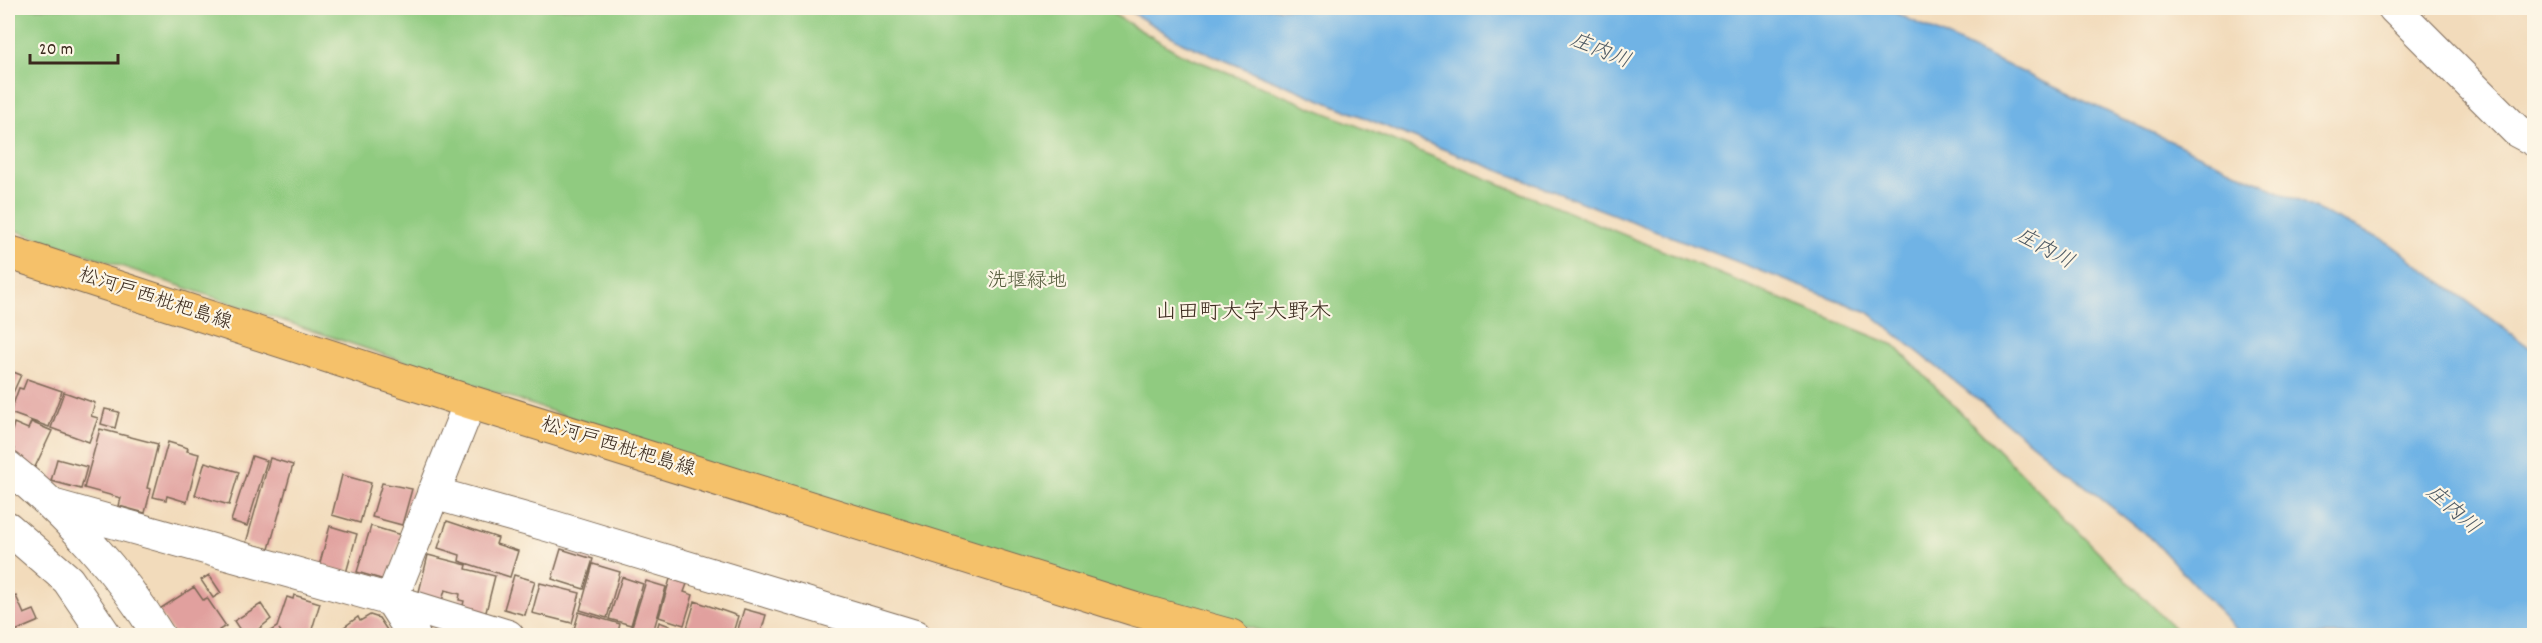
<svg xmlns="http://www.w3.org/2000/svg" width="2542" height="643" font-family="Dekko,'Klee One',sans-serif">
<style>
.green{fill:#90cb80;stroke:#667a4f;stroke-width:1.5}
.water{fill:#70b3e5;stroke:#566e82;stroke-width:1.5}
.building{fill:#e1a09e}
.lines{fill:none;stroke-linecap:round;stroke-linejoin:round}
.minor-casing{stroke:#7b6855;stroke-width:34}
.major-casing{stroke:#7b6855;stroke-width:35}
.minor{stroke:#fff;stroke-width:32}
.major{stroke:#f5c16b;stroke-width:33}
.labels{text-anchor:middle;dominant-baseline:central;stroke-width:4.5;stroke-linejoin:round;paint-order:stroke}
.park-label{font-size:20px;fill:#545a3b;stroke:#fcf5e5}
.street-label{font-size:20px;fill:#3b2a1e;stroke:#fcf5e5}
.water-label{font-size:21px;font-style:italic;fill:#4e5a64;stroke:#fcf5e5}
.quarter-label{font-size:22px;fill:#3b2a1e;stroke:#fcf5e5}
</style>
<rect width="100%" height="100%" fill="#fcf5e5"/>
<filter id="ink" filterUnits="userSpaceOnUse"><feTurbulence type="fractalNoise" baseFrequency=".0167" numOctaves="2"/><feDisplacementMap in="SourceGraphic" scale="12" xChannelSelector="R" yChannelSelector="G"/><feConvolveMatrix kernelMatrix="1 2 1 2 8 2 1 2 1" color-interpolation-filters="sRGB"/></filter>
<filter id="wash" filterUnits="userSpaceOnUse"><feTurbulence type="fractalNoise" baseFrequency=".008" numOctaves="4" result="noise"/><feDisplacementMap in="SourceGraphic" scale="24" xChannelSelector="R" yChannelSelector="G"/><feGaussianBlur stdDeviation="1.35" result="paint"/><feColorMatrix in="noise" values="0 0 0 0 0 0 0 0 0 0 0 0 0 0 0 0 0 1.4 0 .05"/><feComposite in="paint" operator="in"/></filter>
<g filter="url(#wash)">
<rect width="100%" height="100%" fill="#f2dbbb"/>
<!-- green -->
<path class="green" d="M8,8H1103L1179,53L1894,345L2181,635H1276L943,543L8,228Z"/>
<!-- water -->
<path class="water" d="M1124,8H1885L2389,243L2534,351V635H2241L2154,541L1868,312L1404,134L1183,43Z"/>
<g id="blocks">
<!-- building -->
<path class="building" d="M8,370L21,375L8,404Z
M27,379L62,391L49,427L10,413L19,388L23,389Z
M64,392L95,403L91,416L98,418L89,442L51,428Z
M105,409L119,412L115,428L101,424Z
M31,422L52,431L35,467L11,458L15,449L8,446L14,423L28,429Z
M100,429L158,444L147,488L151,489L145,513L119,506L121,498L84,488Z
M168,442L188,448L187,451L199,454L187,502L167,496L166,500L153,497Z
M252,456L267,461L247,526L231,521Z
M270,458L293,465L269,549L246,543Z
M57,459L87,467L81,489L51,481Z
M205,462L239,472L229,505L195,495Z
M342,475L371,483L360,523L332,515Z
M382,483L412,489L402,525L372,517Z
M447,521L498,538L496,544L518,551L510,577L459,561L460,555L438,548Z
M330,526L357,534L346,573L319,566Z
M371,526L401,535L388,581L357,572Z
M561,549L593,559L584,589L552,579Z
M428,555L467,565L466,569L495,576L484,620L461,614L464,601L459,600L460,594L445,590L442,601L418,596Z
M593,564L620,572L607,618L580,610Z
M209,575L221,593L213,598L201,580Z
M514,575L535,581L525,615L504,609Z
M622,577L643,584L631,625L609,619Z
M670,579L687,584L684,592L693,595L684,625L659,617Z
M646,581L666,587L652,636H629Z
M540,583L580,593L572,623L532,613Z
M194,587L203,600L207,598L226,626L219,630L223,636H182L179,631L174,634L158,610Z
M294,595L320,603L310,636H284L279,629L283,636H262L277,627L287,597L293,599Z
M16,596L24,614L34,610L39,621L8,634V600Z
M695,601L738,616L732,636H713L687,628Z
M261,604L271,619L250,636H244L234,621Z
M744,609L766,615L760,636H736Z
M579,612L620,624L617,636H572Z
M370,615L379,618L391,636H338L336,633L358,617L360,621Z
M659,622L670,626L668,636L656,633Z"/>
</g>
</g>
<g filter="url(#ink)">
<use href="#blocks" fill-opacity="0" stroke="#7b6855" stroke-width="1.5"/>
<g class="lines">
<!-- minor casing -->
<g class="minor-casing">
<path id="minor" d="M2394,8L2517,131L2534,140
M8,467C66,513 120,572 159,636
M433,493L554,527L915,636
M52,505L391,600L508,636
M8,528L68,580L106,636
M414,636L391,600L470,402"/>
</g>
<!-- major casing -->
<g class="major-casing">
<path id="major" d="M8,252L470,402L1134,609L1231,636"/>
</g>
<!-- minor -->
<use href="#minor" class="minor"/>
<!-- major -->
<use href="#major" class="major"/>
</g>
</g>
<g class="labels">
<!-- park labels -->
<g class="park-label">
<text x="1027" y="282">洗堰緑地</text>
</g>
<!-- street labels -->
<g class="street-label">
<text transform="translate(155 300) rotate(18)">松河戸西枇杷島線</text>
<text transform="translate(618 448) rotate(17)">松河戸西枇杷島線</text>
</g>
<!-- water labels -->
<g class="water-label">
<text transform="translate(1600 52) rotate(22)">庄内川</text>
<text transform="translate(2044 250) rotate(29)">庄内川</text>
<text transform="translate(2452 511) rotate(41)">庄内川</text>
</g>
<!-- quarter labels -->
<g class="quarter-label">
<text x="1243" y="313">山田町大字大野木</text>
</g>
</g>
<!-- margin -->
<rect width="2542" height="643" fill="none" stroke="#fcf5e5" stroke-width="30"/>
<!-- scale -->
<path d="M30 54v9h88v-9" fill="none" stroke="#3b2a1e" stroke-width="3"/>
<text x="39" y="54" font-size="18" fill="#3b2a1e" stroke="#fcf5e5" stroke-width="4.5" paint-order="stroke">20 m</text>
</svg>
